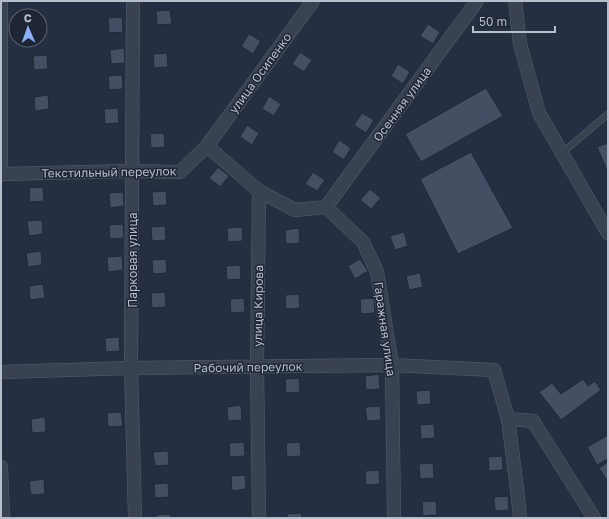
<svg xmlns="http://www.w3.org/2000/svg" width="609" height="519" font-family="'Golos Text',sans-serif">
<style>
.building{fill:#444f64;stroke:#202838}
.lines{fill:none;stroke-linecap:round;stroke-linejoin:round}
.service-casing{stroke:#575f6e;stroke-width:7}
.minor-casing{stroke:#575f6e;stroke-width:14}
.service{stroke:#394251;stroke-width:6}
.minor{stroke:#394251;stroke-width:13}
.labels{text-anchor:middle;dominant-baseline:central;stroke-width:3;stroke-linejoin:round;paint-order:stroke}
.street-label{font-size:12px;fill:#b6bdcb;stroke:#1e2636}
</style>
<rect width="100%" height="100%" fill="#252f42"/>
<!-- building -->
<path class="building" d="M170,10L172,24L157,25L156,11Z
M122,17L123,32L109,33L108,18Z
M47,19L48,33L40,34V20Z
M428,24L440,32L433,44L420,36Z
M249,34L261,41L253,54L241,46Z
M124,48L125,63L111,64L110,50Z
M300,52L312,60L304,72L292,64Z
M167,53L168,67L154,68L153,54Z
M47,55L48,69L34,70L33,56Z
M398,64L410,72L403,84L391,76Z
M122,75L123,89L109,90L108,76Z
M486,88L503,116L421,162L405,134Z
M48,95L49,109L35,111L34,97Z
M269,96L281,104L274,116L262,109Z
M118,108L119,123L105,124L104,109Z
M362,113L374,120L366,133L354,125Z
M247,125L259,133L252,145L240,137Z
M164,133L165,147L151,148L150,134Z
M339,140L351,148L344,160L332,152Z
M608,143V173L597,147Z
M471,152L513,228L458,254L420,179Z
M218,167L229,176L220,187L209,178Z
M313,172L325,180L317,191L305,184Z
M43,187L44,201L30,202L29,188Z
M370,189L381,198L371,209L360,200Z
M166,191L167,205L153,206L152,192Z
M123,192L124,206L110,208L109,193Z
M42,220L43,234L29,236L27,221Z
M123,224L124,238L110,239L109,225Z
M165,226L166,240L152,241L151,227Z
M242,227L243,241L228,242L227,228Z
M299,228L300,243L286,244L285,230Z
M404,232L408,246L395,250L390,236Z
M41,251L42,265L28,267L26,253Z
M122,256L123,270L108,272L107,257Z
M166,259L167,273L153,274L152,260Z
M360,259L368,271L355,279L348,266Z
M240,265L241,279L227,280L226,266Z
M420,273L423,287L409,290L406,276Z
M43,284L45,298L30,300L29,286Z
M165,292L166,307L152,308L151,293Z
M299,294L300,308L286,309L285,295Z
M244,298L245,312L231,313L230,299Z
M374,298L375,313L361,314L360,299Z
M119,337L120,351L106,352L105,338Z
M379,374L380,389L366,390L365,376Z
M299,378L300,392L286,393L285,379Z
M583,379L588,386L595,381L601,390L561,420L539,392L552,383L561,394Z
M430,390L431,404L417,405L416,391Z
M241,405L242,420L228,421L227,407Z
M380,406L381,420L367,421L365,407Z
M121,412L123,426L108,427L107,413Z
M45,417L46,432L32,433L31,419Z
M434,424L435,438L421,439L420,425Z
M608,435V459L597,465L587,447Z
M244,442L245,456L230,457L229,443Z
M300,442L301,456L287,457L286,443Z
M168,451L169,465L155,466L153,452Z
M502,456L503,470L489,471L488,457Z
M608,462V482L599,468Z
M433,463L434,478L420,479L419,464Z
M379,470L380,484L366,485L365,471Z
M245,475L246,489L232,491L231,476Z
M44,479L45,494L31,495L29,481Z
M168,483L169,497L155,498L154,484Z
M508,496L509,510L495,511L494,497Z
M436,501L437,515L423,516L422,502Z
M301,513L302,518H288L287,514Z
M170,514L171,518H156V515Z"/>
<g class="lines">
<!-- service casing -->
<g class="service-casing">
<path id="service" d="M562,153L608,114"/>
</g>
<!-- minor casing -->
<g class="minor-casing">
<path id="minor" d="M133,1L131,368L135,518
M515,1L520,44L539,113L608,233
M207,146L259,191L295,210L326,207
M1,174L132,171L180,172L207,146L313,1
M1,175V1
M259,191L257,366L259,518
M326,207L363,242L377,272L392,365L394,518
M326,207L477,1
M1,372L131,368L392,365L494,370L508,419L517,489L520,518
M508,419L533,421L594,518
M1,467L3,518"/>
</g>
<!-- service -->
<use href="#service" class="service"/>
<!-- minor -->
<use href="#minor" class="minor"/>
</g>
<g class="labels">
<!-- street labels -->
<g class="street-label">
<text transform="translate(260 73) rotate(-54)">улица Осипенко</text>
<text transform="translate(402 104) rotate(-54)">Осенняя улица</text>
<text transform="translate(109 172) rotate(-1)">Текстильный переулок</text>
<text transform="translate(132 260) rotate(-90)">Парковая улица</text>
<text transform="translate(258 306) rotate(-89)">улица Кирова</text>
<text transform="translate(385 329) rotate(82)">Гаражная улица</text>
<text transform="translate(248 367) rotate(-1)">Рабочий переулок</text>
</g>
</g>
<!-- border -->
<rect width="609" height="519" fill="none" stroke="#b6bdcb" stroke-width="4"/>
<!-- north arrow -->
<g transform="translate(28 28) rotate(358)"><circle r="19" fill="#1e2636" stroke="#5b6272"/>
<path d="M0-3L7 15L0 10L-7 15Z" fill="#8caffb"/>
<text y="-6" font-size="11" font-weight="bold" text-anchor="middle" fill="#b6bdcb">С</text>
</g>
<!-- scale -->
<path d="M473 26v6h82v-6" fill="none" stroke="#b6bdcb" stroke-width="2"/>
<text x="479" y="26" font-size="12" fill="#b6bdcb" stroke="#1e2636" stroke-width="3" paint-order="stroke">50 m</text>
</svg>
